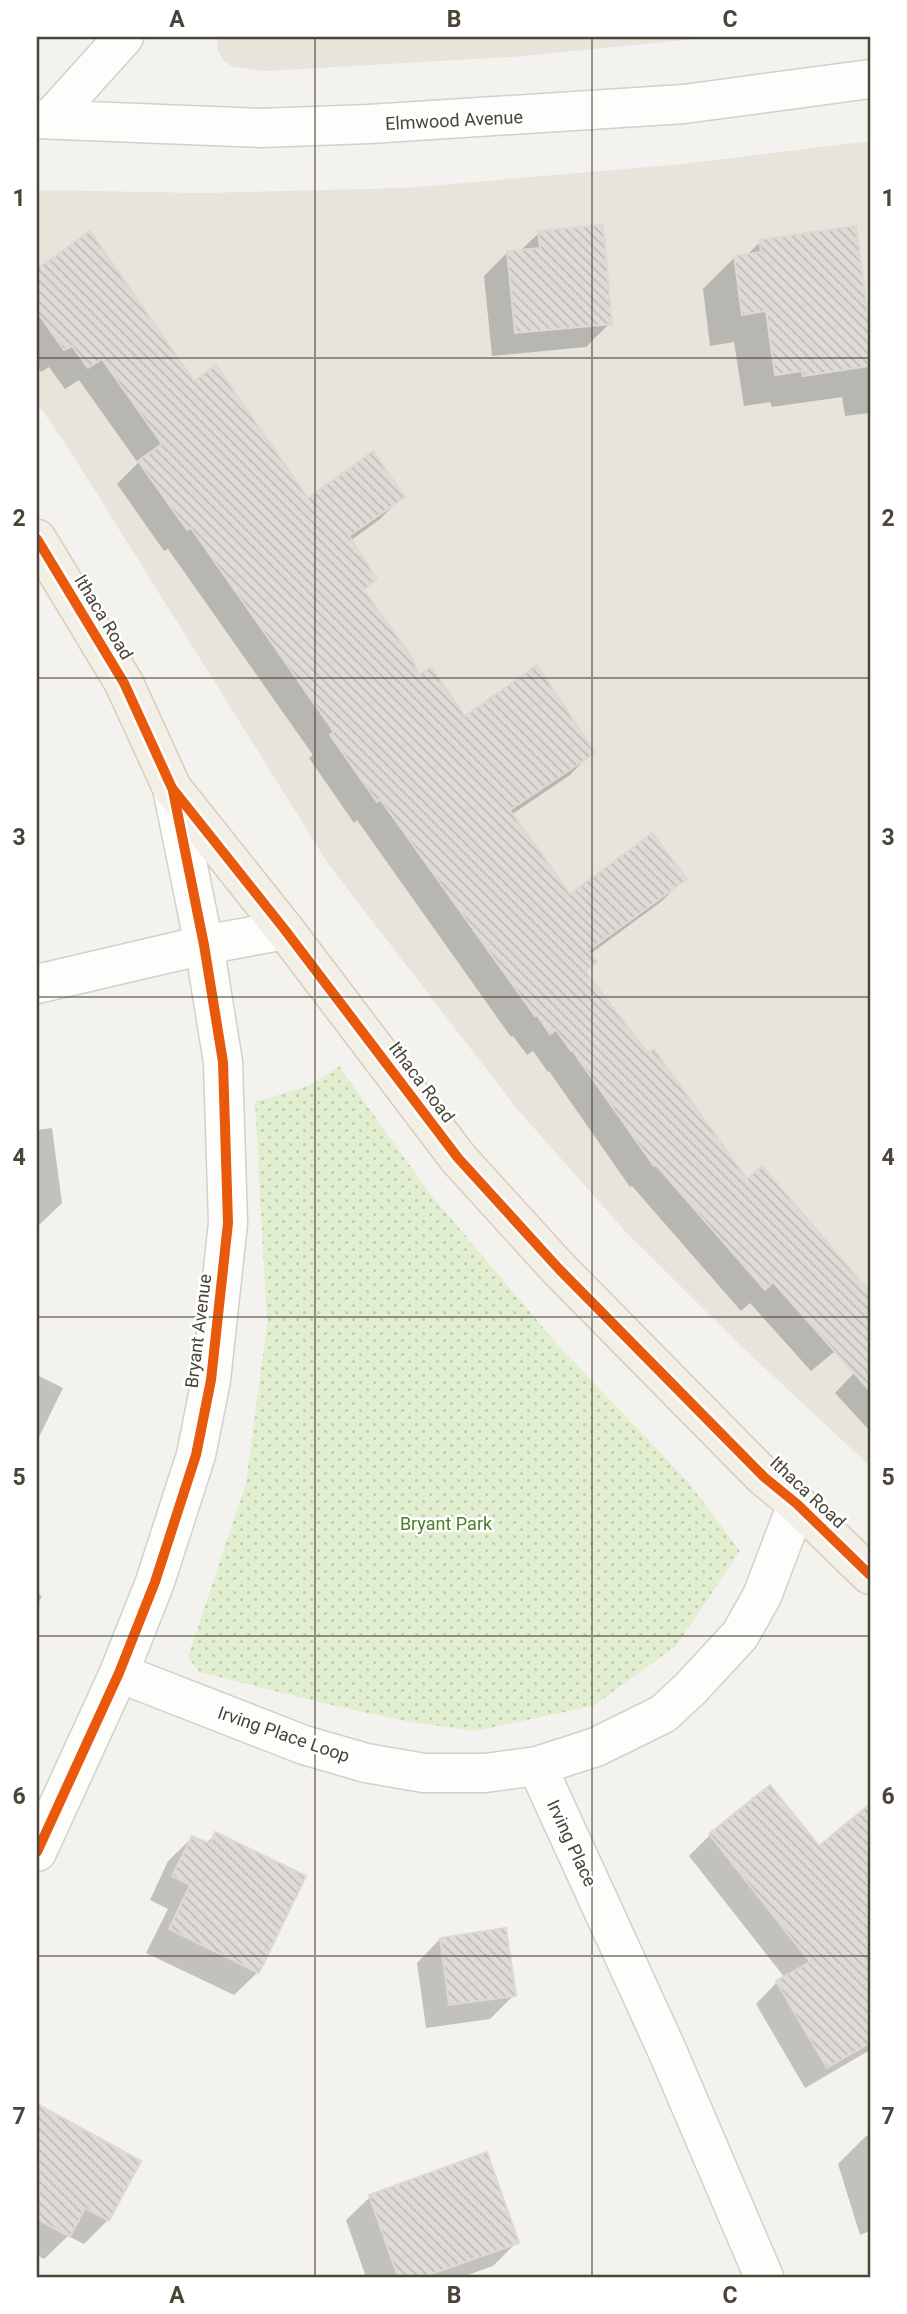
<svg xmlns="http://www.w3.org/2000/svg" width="907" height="2314" font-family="Roboto,sans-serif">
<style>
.residential{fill:#e7e4dc}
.park{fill:url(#park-dots)}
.shadow{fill:#0003}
.building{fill:url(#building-back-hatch);stroke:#dcd9d4;stroke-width:2}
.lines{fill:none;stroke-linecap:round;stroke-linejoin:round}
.street-casing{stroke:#d2d0cb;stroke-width:41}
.primary-casing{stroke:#d6cebb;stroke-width:41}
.street{stroke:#fdfdfc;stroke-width:38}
.primary{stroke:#f2efe6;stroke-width:38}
.cycleway-casing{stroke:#fff;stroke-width:15}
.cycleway{stroke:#e8590c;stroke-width:10}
.grid{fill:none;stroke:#4b4439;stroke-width:2;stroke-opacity:0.55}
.labels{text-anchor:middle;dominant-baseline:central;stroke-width:5;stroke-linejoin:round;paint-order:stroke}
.street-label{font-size:18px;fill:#4b4439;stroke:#fff}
.park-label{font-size:18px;fill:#4a7f2a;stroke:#fff}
.neatline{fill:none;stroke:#4b4439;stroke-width:2.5}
.grid-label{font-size:23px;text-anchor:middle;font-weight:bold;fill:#4b4439}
</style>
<defs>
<pattern id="park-dots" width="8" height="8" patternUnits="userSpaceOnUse" patternTransform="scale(1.75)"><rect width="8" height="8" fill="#e1eecf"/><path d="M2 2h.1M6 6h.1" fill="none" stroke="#c3cdb2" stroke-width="1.8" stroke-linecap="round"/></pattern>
<pattern id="building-back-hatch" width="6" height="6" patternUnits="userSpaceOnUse" patternTransform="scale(1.75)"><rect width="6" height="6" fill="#dedbd6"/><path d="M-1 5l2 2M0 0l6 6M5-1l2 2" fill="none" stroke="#c0bdb8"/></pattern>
</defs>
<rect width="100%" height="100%" fill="#f4f2ee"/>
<!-- residential -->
<path class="residential" d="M217,37H716L512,57L265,71L233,67L224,61L217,49Z
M870,141V1466L741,1346L625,1231L518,1110L329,865L67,446L37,403V190L202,193L405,188L683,164Z"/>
<!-- park -->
<path class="park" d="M339,1066L430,1194L558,1345L688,1482L740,1551L676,1646L593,1706L475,1731L410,1722L336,1706L199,1672L188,1657L246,1483L267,1324L255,1102L308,1086Z"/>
<!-- shadow -->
<path class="shadow" d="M539,233L610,323L586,347L492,356L484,276L508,252L520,251Z
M90,234L194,383L307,500L402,497L380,519L350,541L375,579L363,591L418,678L464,718L592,752L570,775L511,815L569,897L684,879L662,901L589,955L594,962L584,973L746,1181L761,1169L870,1295V1322L811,1371L750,1303L741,1311L632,1186L630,1187L549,1071L548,1072L533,1051L527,1055L513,1036L511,1037L357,820L354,823L309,758L313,755L168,549L164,551L117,484L138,463L79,380L65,389L49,367L41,372L37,365V271Z
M760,242L870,329V413L845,416L842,397L772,407L770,402L744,406L734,342L710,346L703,289L735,257L746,256Z
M52,1128L62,1203L37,1227V1130Z
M870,1364V1429L869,1430L835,1393L858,1369Z
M37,1375L63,1388L37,1441Z
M37,1593L42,1596L37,1606Z
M870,1806V1885L864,1890L870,1899V2050L805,2088L756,2004L777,1982L785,1978L689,1856L710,1835L819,1849Z
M216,1834L258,1972L234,1995L146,1953L168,1909L150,1900L168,1861L192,1838L205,1844Z
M440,1939L514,1995L490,2019L426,2028L417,1963Z
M40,2108L108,2220L84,2244L68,2236L44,2259L37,2255V2110Z
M870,2134V2231L860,2235L838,2164L866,2136Z
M486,2155L517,2242L493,2266L462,2277H366L346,2220L370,2197Z"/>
<!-- building -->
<path class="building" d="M603,225L612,324L515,333L507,251L540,248L538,231Z
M856,226L870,330V366L803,376L802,371L775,375L766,311L742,315L734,256L761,252L759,240Z
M90,231L194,381L216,365L308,498L373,451L405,497L349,536L377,579L364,590L411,656L419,675L431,667L465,716L537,665L595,753L510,810L570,894L652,833L687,879L588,951L597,962L585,971L648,1053L654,1049L747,1179L762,1166L870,1292V1391L773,1282L765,1290L656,1165L654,1166L572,1050L571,1051L556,1030L550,1034L537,1015L535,1016L380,799L377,802L330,735L334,732L191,528L187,530L138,461L162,444L102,359L88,368L72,346L64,350L37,312V269Z
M770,1785L819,1846L870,1804V2043L827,2068L776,1981L810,1962L709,1834Z
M215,1832L306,1876L259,1973L169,1929L190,1885L172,1876L192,1836L210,1844Z
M506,1928L516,1996L449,2005L440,1938Z
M37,2104L141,2161L109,2221L85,2208L70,2237L37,2219Z
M487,2152L519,2243L423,2277H398L369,2195Z"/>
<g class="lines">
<!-- street casing -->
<g class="street-casing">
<path id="street" d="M37,119L260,128L369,124L684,104L870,79
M50,119L124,37
M37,984L204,945L285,930
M119,1673L304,1745L366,1763L424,1773H485L537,1766L596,1747L663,1714L691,1688L740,1635L762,1596L797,1504
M537,1766L666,2048L764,2277
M37,1852L119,1673L155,1582L196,1455L211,1380L228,1223L223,1062L204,945L172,788"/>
</g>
<!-- primary casing -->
<g class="primary-casing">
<path id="primary" d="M37,539L124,683L172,788L285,930L458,1158L559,1269L764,1477L797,1504L870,1575"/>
</g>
<!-- street -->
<use href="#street" class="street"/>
<!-- primary -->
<use href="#primary" class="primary"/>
<!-- cycleway casing -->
<g class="cycleway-casing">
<path id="cycleway" d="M37,539L124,683L172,788L285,930L458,1158L559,1269L764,1477L797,1504L870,1575
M37,1852L119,1673L155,1582L196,1455L211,1380L228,1223L223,1062L204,945L173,791"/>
</g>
<!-- cycleway -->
<use href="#cycleway" class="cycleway"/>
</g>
<!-- grid -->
<path class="grid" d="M315,37V2277M592,37V2277M37,358H870M37,678H870M37,997H870M37,1317H870M37,1636H870M37,1956H870"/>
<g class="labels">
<!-- street labels -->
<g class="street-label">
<text transform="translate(454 120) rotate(-3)">Elmwood Avenue</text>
<text transform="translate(104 617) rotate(59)">Ithaca Road</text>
<text transform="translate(422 1082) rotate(53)">Ithaca Road</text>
<text transform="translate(198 1331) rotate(-83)">Bryant Avenue</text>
<text transform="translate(808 1492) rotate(43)">Ithaca Road</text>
<text transform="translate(284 1734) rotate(19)">Irving Place Loop</text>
<text transform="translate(572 1843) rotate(65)">Irving Place</text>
</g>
<!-- park labels -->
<g class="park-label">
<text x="446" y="1523">Bryant Park</text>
</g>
</g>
<!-- border -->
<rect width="907" height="2314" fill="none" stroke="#ffffff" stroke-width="77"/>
<rect x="38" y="38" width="831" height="2238" class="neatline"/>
<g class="grid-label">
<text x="177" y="27">A</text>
<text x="454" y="27">B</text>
<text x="730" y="27">C</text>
<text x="19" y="206">1</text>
<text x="888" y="206">1</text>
<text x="19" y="526">2</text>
<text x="888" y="526">2</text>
<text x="19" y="845">3</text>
<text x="888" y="845">3</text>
<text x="19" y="1165">4</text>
<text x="888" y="1165">4</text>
<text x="19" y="1485">5</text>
<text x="888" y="1485">5</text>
<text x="19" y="1804">6</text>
<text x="888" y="1804">6</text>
<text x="19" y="2124">7</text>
<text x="888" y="2124">7</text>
<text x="177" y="2303">A</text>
<text x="454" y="2303">B</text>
<text x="730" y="2303">C</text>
</g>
</svg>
